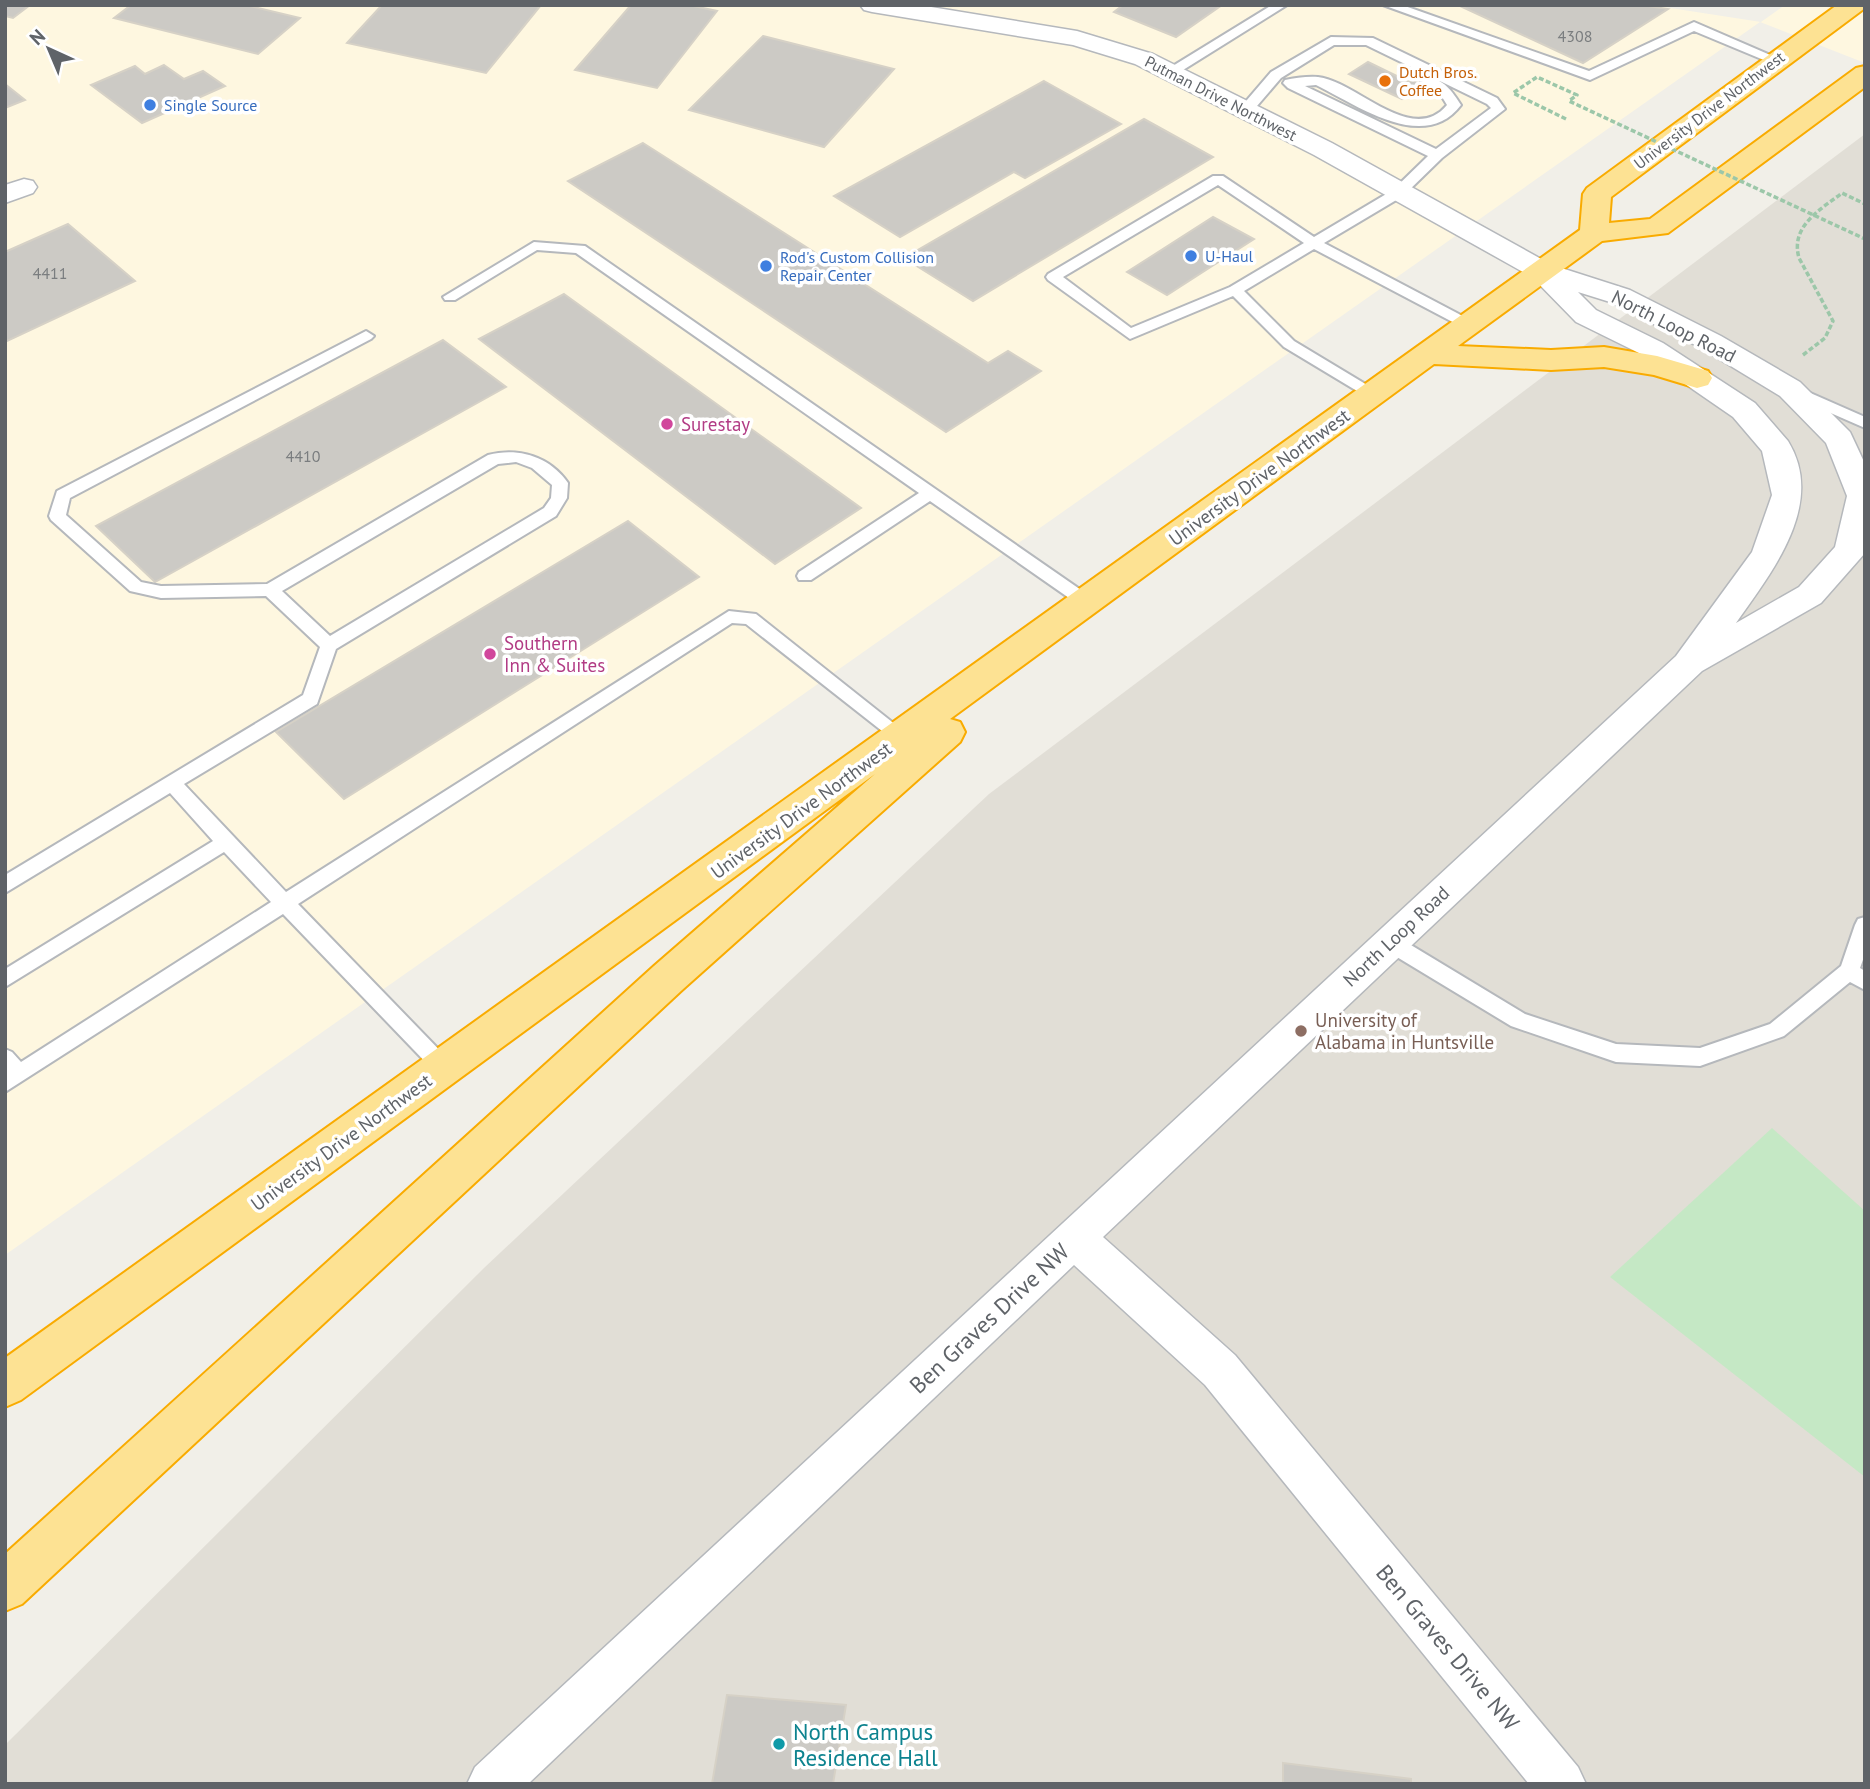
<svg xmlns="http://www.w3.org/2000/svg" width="1870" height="1789" font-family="'PT Sans',sans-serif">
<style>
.commercial{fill:#fef7e0}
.education{fill:#e1ded6}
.green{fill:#c5e8c5}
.building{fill:#cccac5;stroke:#d6d1c6;stroke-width:2}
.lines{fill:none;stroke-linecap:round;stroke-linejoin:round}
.lane-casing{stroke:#b5b8bc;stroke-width:4}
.street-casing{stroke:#b5b8bc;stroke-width:3}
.highway-casing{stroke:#f9ab00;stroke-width:4}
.path{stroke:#9cc7a9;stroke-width:3.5;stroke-dasharray:5 2.5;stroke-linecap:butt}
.lane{fill:#fff;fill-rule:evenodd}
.street{fill:#fff;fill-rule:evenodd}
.highway{fill:#fde293;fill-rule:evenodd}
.path-bridge{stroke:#9cc7a9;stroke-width:3.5;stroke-dasharray:5 2.5;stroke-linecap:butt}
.food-dot{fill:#e8710a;stroke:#fff;stroke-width:2.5}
.shop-dot{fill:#3f7fe0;stroke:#fff;stroke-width:2.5}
.hotel-dot{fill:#d1479c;stroke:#fff;stroke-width:2.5}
.education-dot{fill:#8d6e63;stroke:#fff;stroke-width:2.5}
.culture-dot{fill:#0f9aa8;stroke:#fff;stroke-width:2.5}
.labels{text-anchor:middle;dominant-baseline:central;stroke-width:7;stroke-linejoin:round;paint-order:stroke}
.number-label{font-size:16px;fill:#7a7d7f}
.far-food-label{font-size:16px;fill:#c56008;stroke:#fff;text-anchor:start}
.far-street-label{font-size:16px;fill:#5f6368;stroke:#fff}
.far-shop-label{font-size:16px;fill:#366cbe;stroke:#fff;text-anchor:start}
.street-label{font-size:19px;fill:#5f6368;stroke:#fff}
.hotel-label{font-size:19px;fill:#b23c85;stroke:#fff;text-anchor:start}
.education-label{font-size:19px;fill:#785e54;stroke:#fff;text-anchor:start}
.near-street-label{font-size:23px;fill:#5f6368;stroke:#fff}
.near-culture-label{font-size:23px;fill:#0d838f;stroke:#fff;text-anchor:start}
</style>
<rect width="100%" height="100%" fill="#f1efe8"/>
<!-- commercial -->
<path class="commercial" d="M5,5H1651L1761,22L1785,5H1865V63L1760,22L5,1255Z"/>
<!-- education -->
<path class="education" d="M1865,134V1784H5V1745L484,1268L989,794Z"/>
<!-- green -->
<path class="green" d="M1772,1128L1865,1211V1477L1610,1277Z"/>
<!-- building -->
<path class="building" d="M5,5H30L13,18L5,16Z
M131,5H246L300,18L258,54L114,18Z
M382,5H541L486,73L347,43Z
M631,5H689L717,11L657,88L575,70Z
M1123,5H1222L1176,37L1114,12Z
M1458,5H1642L1668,9L1583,63Z
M763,36L894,69L824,147L689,110Z
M1368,62L1409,82L1412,80L1425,86L1402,99L1349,74Z
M164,65L184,79L203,71L225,86L142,123L91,85L135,66L145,74Z
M1044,81L1121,124L1025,178L1014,172L900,237L834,196Z
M5,84L25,100L5,108Z
M1144,119L1213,157L973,301L904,258Z
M643,143L988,363L1008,351L1041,371L946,432L568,181Z
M1213,217L1254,239L1167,295L1127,272Z
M68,224L135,281L5,342V252Z
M564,294L861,508L775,564L479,339Z
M443,340L506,387L155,582L96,526Z
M628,521L699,577L344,799L276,732Z
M727,1695L846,1705L833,1784H712Z
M1283,1763L1411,1779V1784H1283Z"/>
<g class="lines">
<!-- lane casing -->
<g class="lane-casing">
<path id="lane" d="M1272,5H1287L1175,75H1165L1163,72Z
M1383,5H1402L1589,71L1694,22L1782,60L1781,63H1771L1694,31L1590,80Z
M1331,37L1373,38L1497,98L1505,109L1442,158L1403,196L1324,243L1474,322L1476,325L1474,328H1464L1314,249L1244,291L1294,341L1377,391L1380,395L1372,400L1284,347L1233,296L1130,339L1048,280L1046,277L1048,274L1213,176H1223L1314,237L1393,190L1428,156L1288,88L1283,83L1285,80C1295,78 1308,76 1318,77C1356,81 1412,147 1447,105L1439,92L1421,81L1423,78C1442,76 1452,91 1461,105C1424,154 1357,105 1316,85L1305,86L1436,149L1491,108L1487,104L1366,45H1334L1281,78L1251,113H1241V107L1271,72ZM1218,185L1304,243L1230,287L1131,328L1063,277Z
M534,242L585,246L1094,599L1097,603L1094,607H1082L930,501L811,580H799L797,576L799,572L919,493L576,253L537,250L455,300H445L443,297Z
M366,331L374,336L371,339L70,498L66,515L141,582L161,586L267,584L488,455C519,447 550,457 568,483L567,498L556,516L336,649L317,704L184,784L286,892L729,611L756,614L911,737L908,742H896L746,624L732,623L298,904L451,1062L454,1068L451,1074L444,1077L437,1074L283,914L5,1092V1049L12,1052L21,1062L271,902L224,852L5,987V969L213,841L170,793L5,893V875L303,695L320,647L266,596L161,598L130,591L51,520L49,516L57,491ZM516,462L532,468L552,485L551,498L544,508L330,636L282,591L498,464Z
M1799,388L1865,417V428L1794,397L1791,393Z
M1865,917V954L1860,968L1865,971V990L1850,982L1784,1036L1700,1066L1616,1062L1511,1026L1382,948L1379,942L1382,936L1389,934L1396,936L1525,1014L1616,1044L1700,1048L1770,1024L1841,966L1855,925L1858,919Z"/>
</g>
<!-- street casing -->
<g class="street-casing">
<path id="street" d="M860,5H919L1077,31L1153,54L1332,143L1552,265L1630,290L1721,336L1800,382L1850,432L1865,464V553L1821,603L1702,671L1103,1237L1235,1355L1578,1767L1586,1784H1529L1205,1385L1074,1265L528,1784H467L475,1767L1676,656L1752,552L1772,495L1762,451L1733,417L1643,355L1576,322L1532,277L1314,155L1135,64L1073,45L872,12L864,10ZM1578,292L1610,302L1701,348L1780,396L1826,443L1847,496L1835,547L1799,587L1736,623C1771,573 1827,504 1788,441L1755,403L1663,343L1596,310Z
M24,179L33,181L37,187L33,193L5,203V185Z"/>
</g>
<!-- highway casing -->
<g class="highway-casing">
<path id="highway" d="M1837,5H1865V8L1611,197L1609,223L1650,219L1856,68L1865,66V87L1668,233L1602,241L1458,346L1551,350L1604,347L1657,356L1708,371L1712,378L1708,385L1697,388L1654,375L1604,367L1551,370L1434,364L950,719L960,722L965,732L960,742L682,990L22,1604L5,1611V1554L654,966L875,774L21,1400L5,1407V1358L1580,230L1583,194L1587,188Z"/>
</g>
<!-- path -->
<path class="path" d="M1803,355L1825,338L1833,321L1799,258C1790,226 1820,210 1842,193L1865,204"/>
<!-- lane -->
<use href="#lane" class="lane"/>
<!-- street -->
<use href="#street" class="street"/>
<!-- highway -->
<use href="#highway" class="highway"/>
<!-- path-bridge -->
<path class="path-bridge" d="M1566,119L1513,93L1537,77L1577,95L1569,101L1865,239"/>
</g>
<!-- markers -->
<circle class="food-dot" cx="1385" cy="81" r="7"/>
<g class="shop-dot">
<circle cx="150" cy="105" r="7"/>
<circle cx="1191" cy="256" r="7"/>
<circle cx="766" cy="266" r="7"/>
</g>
<g class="hotel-dot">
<circle cx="667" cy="424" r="7"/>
<circle cx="490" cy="654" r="7"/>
</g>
<circle class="education-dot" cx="1301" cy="1031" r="7"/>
<circle class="culture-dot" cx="779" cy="1744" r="7"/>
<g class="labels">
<!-- number labels -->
<g class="number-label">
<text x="1575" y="36">4308</text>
<text x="50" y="273">4411</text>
<text x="303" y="456">4410</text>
</g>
<!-- far-food labels -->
<g class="far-food-label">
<text x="1399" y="72">Dutch Bros.<tspan x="1399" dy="18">Coffee</tspan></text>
</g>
<!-- far-street labels -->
<g class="far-street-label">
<text transform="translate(1221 98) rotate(27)">Putman Drive Northwest</text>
<text transform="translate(1709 110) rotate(-37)">University Drive Northwest</text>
</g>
<!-- far-shop labels -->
<g class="far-shop-label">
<text x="164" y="105">Single Source</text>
<text x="1205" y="256">U-Haul</text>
<text x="780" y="257">Rod's Custom Collision<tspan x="780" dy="18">Repair Center</tspan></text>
</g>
<!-- street labels -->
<g class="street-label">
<text transform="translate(1674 326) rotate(27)">North Loop Road</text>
<text transform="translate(1259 477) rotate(-36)">University Drive Northwest</text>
<text transform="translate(801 810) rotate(-36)">University Drive Northwest</text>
<text transform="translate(1396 936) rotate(-43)">North Loop Road</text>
<text transform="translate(341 1142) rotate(-36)">University Drive Northwest</text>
</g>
<!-- hotel labels -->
<g class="hotel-label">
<text x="681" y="424">Surestay</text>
<text x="504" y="643">Southern<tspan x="504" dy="22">Inn &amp; Suites</tspan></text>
</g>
<!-- education labels -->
<g class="education-label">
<text x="1315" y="1020">University of<tspan x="1315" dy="22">Alabama in Huntsville</tspan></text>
</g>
<!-- near-street labels -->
<g class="near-street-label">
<text transform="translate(989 1318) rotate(-43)">Ben Graves Drive NW</text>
<text transform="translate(1448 1647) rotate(50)">Ben Graves Drive NW</text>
</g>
<!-- near-culture labels -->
<g class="near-culture-label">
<text x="793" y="1731">North Campus<tspan x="793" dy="26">Residence Hall</tspan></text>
</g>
</g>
<!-- border -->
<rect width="1870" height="1789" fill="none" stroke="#5f6368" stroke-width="14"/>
<!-- north arrow -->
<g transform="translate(49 49) rotate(316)" stroke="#ffffff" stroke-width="5" paint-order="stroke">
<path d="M0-5L12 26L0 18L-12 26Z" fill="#5f6368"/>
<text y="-10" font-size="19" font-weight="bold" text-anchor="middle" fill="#5f6368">N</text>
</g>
</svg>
